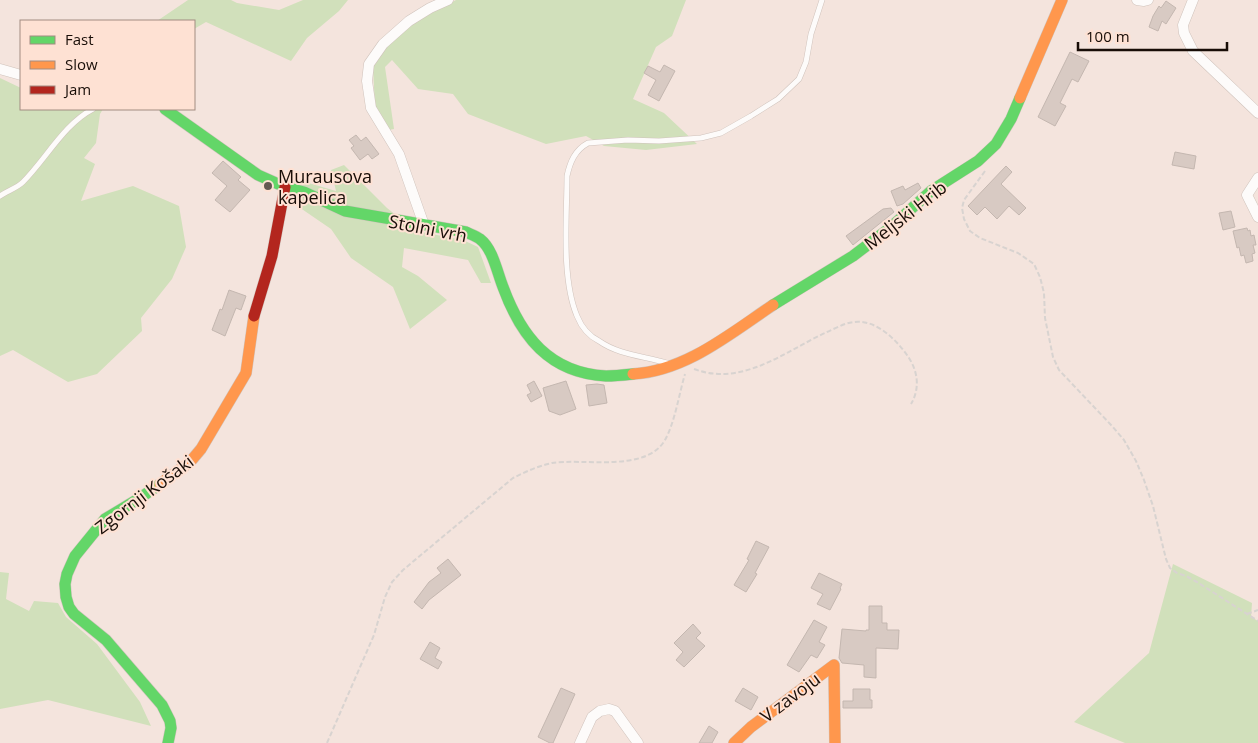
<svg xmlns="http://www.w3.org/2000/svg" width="1258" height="743" font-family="'Open Sans',sans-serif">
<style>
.green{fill:#d1e0bb}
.building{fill:#d8cac3;stroke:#c4b7b0}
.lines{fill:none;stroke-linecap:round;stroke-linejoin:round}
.lane-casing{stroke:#d0c3bc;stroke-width:6}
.street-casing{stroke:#d0c3bc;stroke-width:11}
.fast-casing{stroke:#d0c3bc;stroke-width:12}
.slow-casing{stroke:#d0c3bc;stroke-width:12}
.jam-casing{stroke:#d0c3bc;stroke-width:12}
.path{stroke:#d8d3d0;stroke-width:2;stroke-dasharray:5 2.5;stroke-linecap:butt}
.lane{stroke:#fdfbfa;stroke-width:5}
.street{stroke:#fdfbfa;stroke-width:10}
.fast{stroke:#63d668;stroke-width:11}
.slow{stroke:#ff974d;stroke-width:11}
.jam{stroke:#b3261e;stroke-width:11}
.poi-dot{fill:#655852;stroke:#fee1d3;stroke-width:2}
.labels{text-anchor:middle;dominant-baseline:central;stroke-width:4;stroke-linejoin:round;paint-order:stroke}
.poi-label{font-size:18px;fill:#180d07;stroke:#fee1d3;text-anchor:start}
.street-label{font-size:18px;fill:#180d07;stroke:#fee1d3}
</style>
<rect width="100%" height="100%" fill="#f4e4dd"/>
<!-- green -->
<path class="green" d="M188,0H231L237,3L279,10L303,0H348L339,11L307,38L291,61L206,22L194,29V21H157Z
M456,0H686L672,36L656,47L633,99L664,113L697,144L646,150L604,146L586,136L546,144L468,114L453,94L418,89L392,60L385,67L394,129L388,130L375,108L373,67L387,46L411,24Z
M0,78L21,88V109H103L100,114L96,143L84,158L95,164L81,201L133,186L179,206L186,247L172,279L141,318L142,331L97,374L68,382L13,350L0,356Z
M344,165L387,208L416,231L463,240L478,247L491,283H481L468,260L404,248L402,267L418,276L447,300L410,329L393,287L351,258L331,229L293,203L288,177L336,191L331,170Z
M1173,564L1252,603L1251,617L1258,621V743H1125L1074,722L1149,653Z
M0,572L9,573L6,599L29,611L34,601L58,603L66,617L97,644L140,702L151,726L48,700L0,709Z"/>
<!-- building -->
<path class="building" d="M1166,1L1176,8L1166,24L1162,21L1158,31L1149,27L1153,16L1159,6L1161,8Z
M1070,52L1089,61L1078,82L1072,79L1060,103L1066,106L1055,126L1038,117Z
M664,65L675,71L659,101L648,95L656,80L644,73L648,66L660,72Z
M356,135L361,141L366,137L379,154L372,159L368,154L360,160L351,148L354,146L349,140Z
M1175,152L1196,156L1194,169L1172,165Z
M223,161L241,177L238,180L250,190L230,212L215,200L227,186L212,173Z
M1006,166L1012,172L1001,184L1026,208L1019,215L1009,206L997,219L985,207L977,215L968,206Z
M918,183L921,188L903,204L897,206L891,191L903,186L905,190Z
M891,208L894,212L853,245L846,236L883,209Z
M1231,211L1235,227L1223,230L1219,213Z
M1247,228L1248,231L1250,230L1251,236L1254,235L1256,245H1253L1255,253L1252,254L1253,261L1246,263L1244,255L1241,256L1239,247L1237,248L1233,231Z
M229,290L246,296L241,310L236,308L225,336L212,330L220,309L222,310Z
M534,381L542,396L531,402L527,395L531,393L527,385Z
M566,381L576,409L560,415L549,411L543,388Z
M597,384L604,385L607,403L589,406L586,385Z
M756,541L769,547L755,573L757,574L746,592L734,585L749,560L747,559Z
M448,559L461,575L429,600L422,609L414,602L429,582L441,573L437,568Z
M819,573L842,584L840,588L841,589L830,610L817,604L823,594L811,588Z
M869,606H882V623H887V630H899L898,649L876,648V678L864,677V665L842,663L839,658L842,629L866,631V630H869Z
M814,620L827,627L819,642L825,645L817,658L811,655L799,672L787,665Z
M693,624L701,633L696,638L705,646L684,667L676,660L683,652L674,643Z
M430,642L440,648L435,658L442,662L438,669L420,659Z
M561,688L575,694L553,743H550L538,737Z
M743,688L758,697L751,710L735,701Z
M853,689H870V700H872V708H843V701H853Z
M709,726L718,732L712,743H699Z"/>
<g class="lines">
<!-- lane casing -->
<g class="lane-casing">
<path id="lane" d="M0,196C7,191 17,188 23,182C46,159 64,124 93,109
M667,363C644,356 619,355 599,341C589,336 581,326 577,316C561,278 567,216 567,176C570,162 575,150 588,143L628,140L659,141L701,138L721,133L751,116L778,99L799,79L806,62L811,34L822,0"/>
</g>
<!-- street casing -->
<g class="street-casing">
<path id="street" d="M1137,0L1144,1L1148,0
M1193,0L1183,25L1184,33L1193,51L1258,113
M0,69L21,75
M1258,178L1247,195L1258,217
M424,225L399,154L371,108L367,81L369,64L383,44L409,21L430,8L448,0
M580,743L592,717L600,711L609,709L615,711L638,743"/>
</g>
<!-- fast casing -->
<g class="fast-casing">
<path id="fast" d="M165,109L258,175L285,187L304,192L345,211L466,232C470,234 476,236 480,239C493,249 497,272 503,287C521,336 549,373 606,376C615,376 624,375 633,374
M773,305L853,256L890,228L931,191L978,161L996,144L1011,119L1020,98
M160,484L140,498L105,519L75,556L67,574L65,584L66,597L69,607L74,614L106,640L162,705L170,721L171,728L168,743"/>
</g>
<!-- slow casing -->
<g class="slow-casing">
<path id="slow" d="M1020,98L1062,0
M633,374C686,371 731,333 773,305
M160,484L190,462L201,449L246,373L254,316
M734,743L751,727L834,665L835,743"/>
</g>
<!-- jam casing -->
<g class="jam-casing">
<path id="jam" d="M254,316L272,256L285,187"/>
</g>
<!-- path -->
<path class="path" d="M985,171L964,200L962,208L964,219L970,231L980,238L1018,253L1034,264L1040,277L1044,293L1045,318L1053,357L1059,370L1112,426L1124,440L1136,461L1144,480L1153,506L1166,559L1170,568L1177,573L1186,576L1197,582L1258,621
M694,369C742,387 784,352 825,333C834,329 844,323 854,322C876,319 897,340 909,358C918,372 920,389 911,404
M1247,614L1258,610
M327,743L374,635L385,597L392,582L403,570L513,478C525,472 538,466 552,463C583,458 646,473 665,440C675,422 679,394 685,374"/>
<!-- lane -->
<use href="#lane" class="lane"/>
<!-- street -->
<use href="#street" class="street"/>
<!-- fast -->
<use href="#fast" class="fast"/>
<!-- slow -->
<use href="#slow" class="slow"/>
<!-- jam -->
<use href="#jam" class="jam"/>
</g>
<!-- markers -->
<circle class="poi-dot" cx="268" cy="186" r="5"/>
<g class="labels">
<!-- poi labels -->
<g class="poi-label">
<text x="278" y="176">Murausova<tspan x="278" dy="21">kapelica</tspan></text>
</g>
<!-- street labels -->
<g class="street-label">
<text transform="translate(905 215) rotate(-38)">Meljski Hrib</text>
<text transform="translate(428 228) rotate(11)">Stolni vrh</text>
<text transform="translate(144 494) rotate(-37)">Zgornji Košaki</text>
<text transform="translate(790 697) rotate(-37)">V zavoju</text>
</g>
</g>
<!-- legend -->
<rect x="20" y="20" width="175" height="90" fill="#fee1d3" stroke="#a28c81"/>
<rect x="30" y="36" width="25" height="8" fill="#63d668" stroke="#a28c81"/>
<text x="65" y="45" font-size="15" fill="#180d07">Fast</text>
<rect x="30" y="61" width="25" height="8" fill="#ff974d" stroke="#a28c81"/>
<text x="65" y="70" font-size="15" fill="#180d07">Slow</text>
<rect x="30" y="86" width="25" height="8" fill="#b3261e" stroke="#a28c81"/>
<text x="65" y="95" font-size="15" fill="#180d07">Jam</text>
<!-- scale -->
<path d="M1078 42v8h149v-8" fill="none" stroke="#180d07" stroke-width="2.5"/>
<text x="1086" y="42" font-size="15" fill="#180d07" stroke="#fee1d3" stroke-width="4" paint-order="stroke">100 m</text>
</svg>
